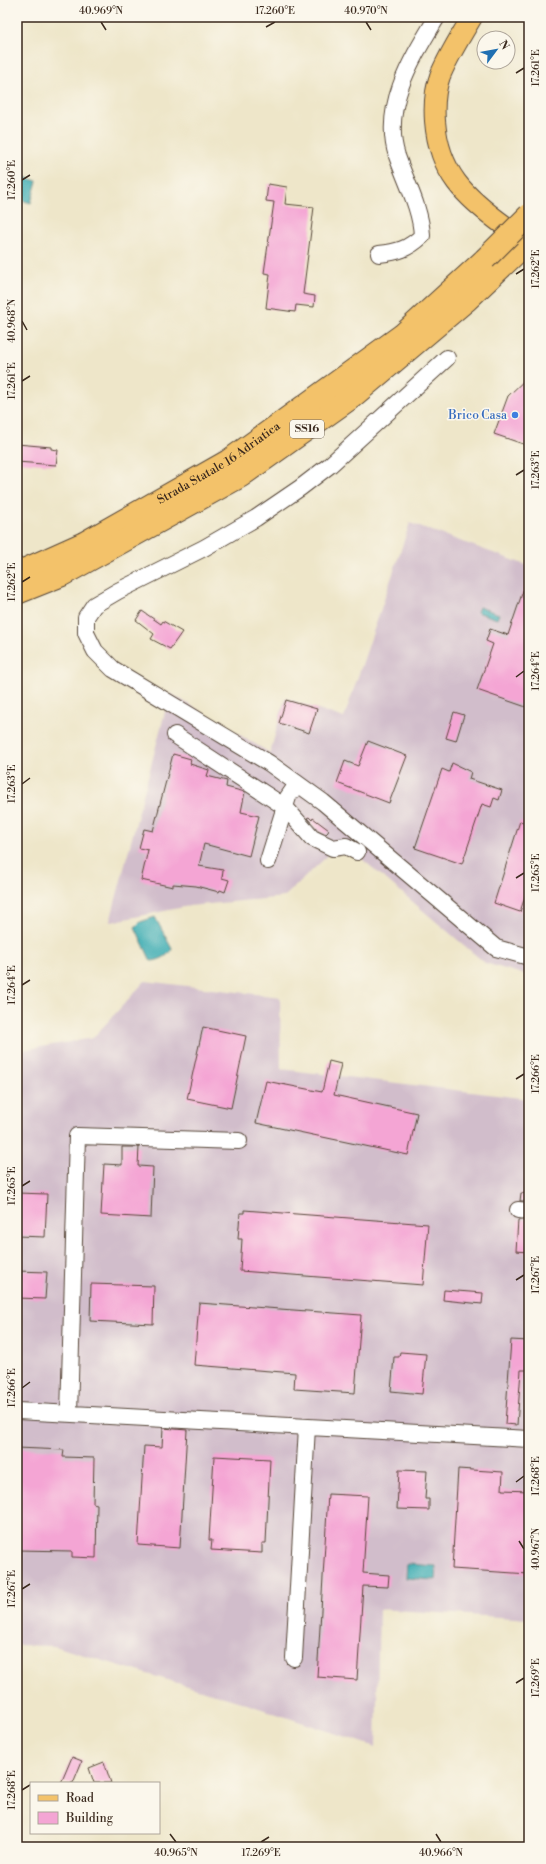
<svg xmlns="http://www.w3.org/2000/svg" width="546" height="1864" font-family="'Libre Bodoni',serif">
<style>
.industrial{fill:#d1bdcb}
.water{fill:#3aacb2;stroke:#3a6b68}
.building{fill:#f4a5d4}
.lines{fill:none;stroke-linecap:round;stroke-linejoin:round}
.minor-casing{stroke:#564638;stroke-width:18}
.major-casing{stroke:#564638;stroke-width:22}
.highway-casing{stroke:#564638;stroke-width:24}
.minor{stroke:#fff;stroke-width:16}
.major{stroke:#f3c26a;stroke-width:20}
.highway{stroke:#f3c26a;stroke-width:22}
.highway-bridge-casing{stroke:#564638;stroke-width:24;stroke-linecap:butt}
.highway-bridge{stroke:#f3c26a;stroke-width:22}
.ticks{fill:none;stroke:#3b2a1e;stroke-width:1.5}
.shop-dot{fill:#3f7fe0;stroke:#fbf7ec;stroke-width:1.5}
.labels{text-anchor:middle;dominant-baseline:central;stroke-width:3;stroke-linejoin:round;paint-order:stroke}
.shield{fill:#fbf7ec;stroke:#75685c;stroke-width:1}
.shield-label{font-size:11px;font-weight:bold;fill:#3b2a1e}
.shop-label{font-size:12px;fill:#366cbe;stroke:#fbf7ec;text-anchor:end}
.street-label{font-size:12px;fill:#3b2a1e;stroke:#fbf7ec}
.neatline{fill:none;stroke:#3b2a1e;stroke-width:1.5}
.ticks-label{font-size:10px;text-anchor:middle;fill:#3b2a1e}
</style>
<rect width="100%" height="100%" fill="#fbf7ec"/>
<filter id="ink" filterUnits="userSpaceOnUse"><feTurbulence type="fractalNoise" baseFrequency=".025" numOctaves="2"/><feDisplacementMap in="SourceGraphic" scale="8" xChannelSelector="R" yChannelSelector="G"/><feConvolveMatrix kernelMatrix="1 2 1 2 8 2 1 2 1" color-interpolation-filters="sRGB"/></filter>
<filter id="wash" filterUnits="userSpaceOnUse"><feTurbulence type="fractalNoise" baseFrequency=".012" numOctaves="4" result="noise"/><feDisplacementMap in="SourceGraphic" scale="16" xChannelSelector="R" yChannelSelector="G"/><feGaussianBlur stdDeviation="0.9" result="paint"/><feColorMatrix in="noise" values="0 0 0 0 0 0 0 0 0 0 0 0 0 0 0 0 0 1.4 0 .05"/><feComposite in="paint" operator="in"/></filter>
<g filter="url(#wash)">
<rect width="100%" height="100%" fill="#eee6c9"/>
<!-- industrial -->
<path class="industrial" d="M410,523L529,566V976L485,963L342,842L284,897L189,906L110,922L170,693L270,753L285,698L344,718Z
M145,981L280,997L281,1069L529,1099V1619L379,1609L376,1747L241,1702L54,1646L17,1645V1051L93,1038Z"/>
<!-- water -->
<path class="water" d="M17,175L37,181L31,203L17,199Z
M479,607L499,614L497,619L477,612Z
M155,917L172,949C169,956 158,961 151,961L135,927L140,922Z
M407,1564L436,1566L435,1580L406,1578Z"/>
<g id="blocks">
<!-- building -->
<path class="building" d="M268,184L287,187L285,204L314,207L303,294L315,296L314,307L296,305L295,312L266,308L270,274L264,273L274,202L266,201Z
M529,376V446L494,434L508,396Z
M17,444L51,447V449L58,450L56,465L17,462Z
M527,579H529V708L477,690L493,644L486,641L490,629L508,635Z
M142,611L161,624L163,621L182,632L170,649L151,639L154,634L136,620Z
M286,700L317,709L309,733L279,723Z
M454,712L464,715L456,741L446,738Z
M368,741L407,756L389,803L337,783L345,761L358,766Z
M173,754L191,759L190,764L209,770L207,776L227,781L226,787L245,792L241,812L259,816L249,856L204,844L199,866L223,870L222,878L229,880L225,892L220,890L219,892L196,886L173,884V887L141,880L148,850L139,848L144,829L153,831Z
M452,763L471,772L469,779L502,790L499,800L494,798L491,807L482,804L462,864L415,848L442,769L449,772Z
M309,817L312,820L313,818L329,830L328,832L326,834L318,830L307,818Z
M520,821L529,824V884L520,912L494,903Z
M203,1027L246,1036L231,1108L187,1099Z
M329,1061L341,1064L334,1095L417,1113L408,1155L256,1123L266,1081L322,1092Z
M122,1147H139L138,1166L153,1167L151,1218L101,1215L104,1164L122,1165Z
M17,1193L47,1194L45,1237L17,1236Z
M521,1193L529,1194V1201H520Z
M244,1210L428,1224L423,1285L240,1271L242,1239H238L240,1213H244Z
M518,1220H529L528,1252L516,1251Z
M17,1271L47,1272L45,1299L17,1298Z
M91,1284L154,1286L153,1324L90,1321Z
M444,1290L483,1293L482,1304L443,1300Z
M199,1303L361,1315L355,1393L294,1389L295,1373L194,1365Z
M511,1340L529,1341V1370H521L517,1425L505,1424Z
M400,1352L426,1354L422,1394L391,1391L394,1357H399Z
M163,1428L187,1430L180,1548L138,1545L144,1446L162,1447Z
M17,1448L64,1450L63,1457L94,1458L93,1503L97,1504L96,1558L72,1557V1551L17,1550Z
M214,1456L270,1459L266,1543H262V1553L211,1550L212,1540H209Z
M458,1469L503,1472L502,1490L529,1491V1574L452,1569Z
M399,1470L427,1471L425,1499H429V1510L397,1509Z
M328,1494L368,1496L363,1573L389,1575L388,1587L363,1586L357,1680L317,1677Z
M72,1757L82,1761L73,1783H61Z
M104,1762L111,1783H94L89,1768Z"/>
</g>
</g>
<g filter="url(#ink)">
<use href="#blocks" fill-opacity="0" stroke="#564638" stroke-width="1"/>
<g class="lines">
<!-- minor casing -->
<g class="minor-casing">
<path id="minor" d="M379,254C398,252 408,249 422,236C421,209 406,182 397,156C381,106 413,57 437,17
M447,358L330,465L300,488L256,518L204,548L118,591L94,605L86,617V633L95,651L113,669L269,763L323,802L496,948L529,957
M175,735L285,807L312,838L333,848L346,846L357,852
M268,861L288,797L297,784
M518,1210L529,1211
M17,1411L529,1439
M69,1414L77,1136L239,1141
M294,1658L307,1427"/>
</g>
<!-- major casing -->
<g class="major-casing">
<path id="major" d="M472,17C461,36 448,56 440,76C435,90 434,107 435,121C439,173 465,197 505,226"/>
</g>
<!-- highway casing -->
<g class="highway-casing">
<g id="highway">
<path id="s1" d="M17,573L84,543L228,461L402,335L485,259"/>
<path d="M17,593L62,575L241,476L351,398L467,300L529,241"/>
</g>
</g>
<!-- minor -->
<use href="#minor" class="minor"/>
<!-- major -->
<use href="#major" class="major"/>
<!-- highway -->
<use href="#highway" class="highway"/>
<!-- highway-bridge casing -->
<g class="highway-bridge-casing">
<path id="highway-bridge" d="M485,259L529,215"/>
</g>
<!-- highway-bridge -->
<use href="#highway-bridge" class="highway-bridge"/>
</g>
</g>
<!-- ticks -->
<path class="ticks" d="M101,22L106,30M366,22L371,30M266,27L275,22M516,73L524,68M22,180L30,175M516,274L524,269M22,321L27,330M22,381L30,376M516,475L524,470M22,582L30,577M516,677L524,671M22,784L30,778M516,878L524,873M22,985L30,980M516,1079L524,1074M22,1186L30,1181M516,1280L524,1275M22,1388L30,1382M516,1482L524,1476M519,1541L524,1549M22,1589L30,1584M516,1683L524,1678M22,1790L30,1785M170,1834L176,1842M436,1834L441,1842M261,1842L269,1837"/>
<!-- markers -->
<circle class="shop-dot" cx="515" cy="415" r="4"/>
<g class="labels">
<!-- shield labels -->
<rect class="shield" x="290" y="420" width="34" height="18" rx="3"/>
<g class="shield-label">
<text x="307" y="429">SS16</text>
</g>
<!-- shop labels -->
<g class="shop-label">
<text x="507" y="415">Brico Casa</text>
</g>
<!-- street labels -->
<g class="street-label">
<text stroke="none"><textPath href="#s1" startOffset="230">Strada Statale 16 Adriatica</textPath></text>
</g>
</g>
<!-- margin -->
<rect width="546" height="1864" fill="none" stroke="#fbf7ec" stroke-width="44"/>
<!-- legend -->
<rect x="30" y="1782" width="130" height="52" fill="#fbf7ec" stroke="#aea59a"/>
<rect x="38" y="1795" width="20" height="6" fill="#f3c26a" stroke="#aea59a"/>
<text x="66" y="1802" font-size="12" fill="#3b2a1e">Road</text>
<rect x="38" y="1812" width="20" height="12" fill="#f4a5d4" stroke="#aea59a"/>
<text x="66" y="1822" font-size="12" fill="#3b2a1e">Building</text>
<!-- north arrow -->
<g transform="translate(496 50) rotate(58)"><circle r="19" fill="#fbf7ec" stroke="#aea59a"/>
<path d="M0-3L7 15L0 10L-7 15Z" fill="#1f6fb2"/>
<text y="-6" font-size="11" font-weight="bold" text-anchor="middle" fill="#3b2a1e">N</text>
</g>
<rect x="22" y="22" width="502" height="1820" class="neatline"/>
<g class="ticks-label">
<text x="101" y="14">40.969°N</text>
<text x="275" y="14">17.260°E</text>
<text x="366" y="14">40.970°N</text>
<text transform="translate(535 68) rotate(-90)" y="4">17.261°E</text>
<text transform="translate(11 180) rotate(-90)" y="4">17.260°E</text>
<text transform="translate(535 269) rotate(-90)" y="4">17.262°E</text>
<text transform="translate(11 321) rotate(-90)" y="4">40.968°N</text>
<text transform="translate(11 381) rotate(-90)" y="4">17.261°E</text>
<text transform="translate(535 470) rotate(-90)" y="4">17.263°E</text>
<text transform="translate(11 582) rotate(-90)" y="4">17.262°E</text>
<text transform="translate(535 671) rotate(-90)" y="4">17.264°E</text>
<text transform="translate(11 784) rotate(-90)" y="4">17.263°E</text>
<text transform="translate(535 873) rotate(-90)" y="4">17.265°E</text>
<text transform="translate(11 985) rotate(-90)" y="4">17.264°E</text>
<text transform="translate(535 1074) rotate(-90)" y="4">17.266°E</text>
<text transform="translate(11 1186) rotate(-90)" y="4">17.265°E</text>
<text transform="translate(535 1275) rotate(-90)" y="4">17.267°E</text>
<text transform="translate(11 1388) rotate(-90)" y="4">17.266°E</text>
<text transform="translate(535 1476) rotate(-90)" y="4">17.268°E</text>
<text transform="translate(535 1549) rotate(-90)" y="4">40.967°N</text>
<text transform="translate(11 1589) rotate(-90)" y="4">17.267°E</text>
<text transform="translate(535 1678) rotate(-90)" y="4">17.269°E</text>
<text transform="translate(11 1790) rotate(-90)" y="4">17.268°E</text>
<text x="176" y="1856">40.965°N</text>
<text x="261" y="1856">17.269°E</text>
<text x="441" y="1856">40.966°N</text>
</g>
</svg>
